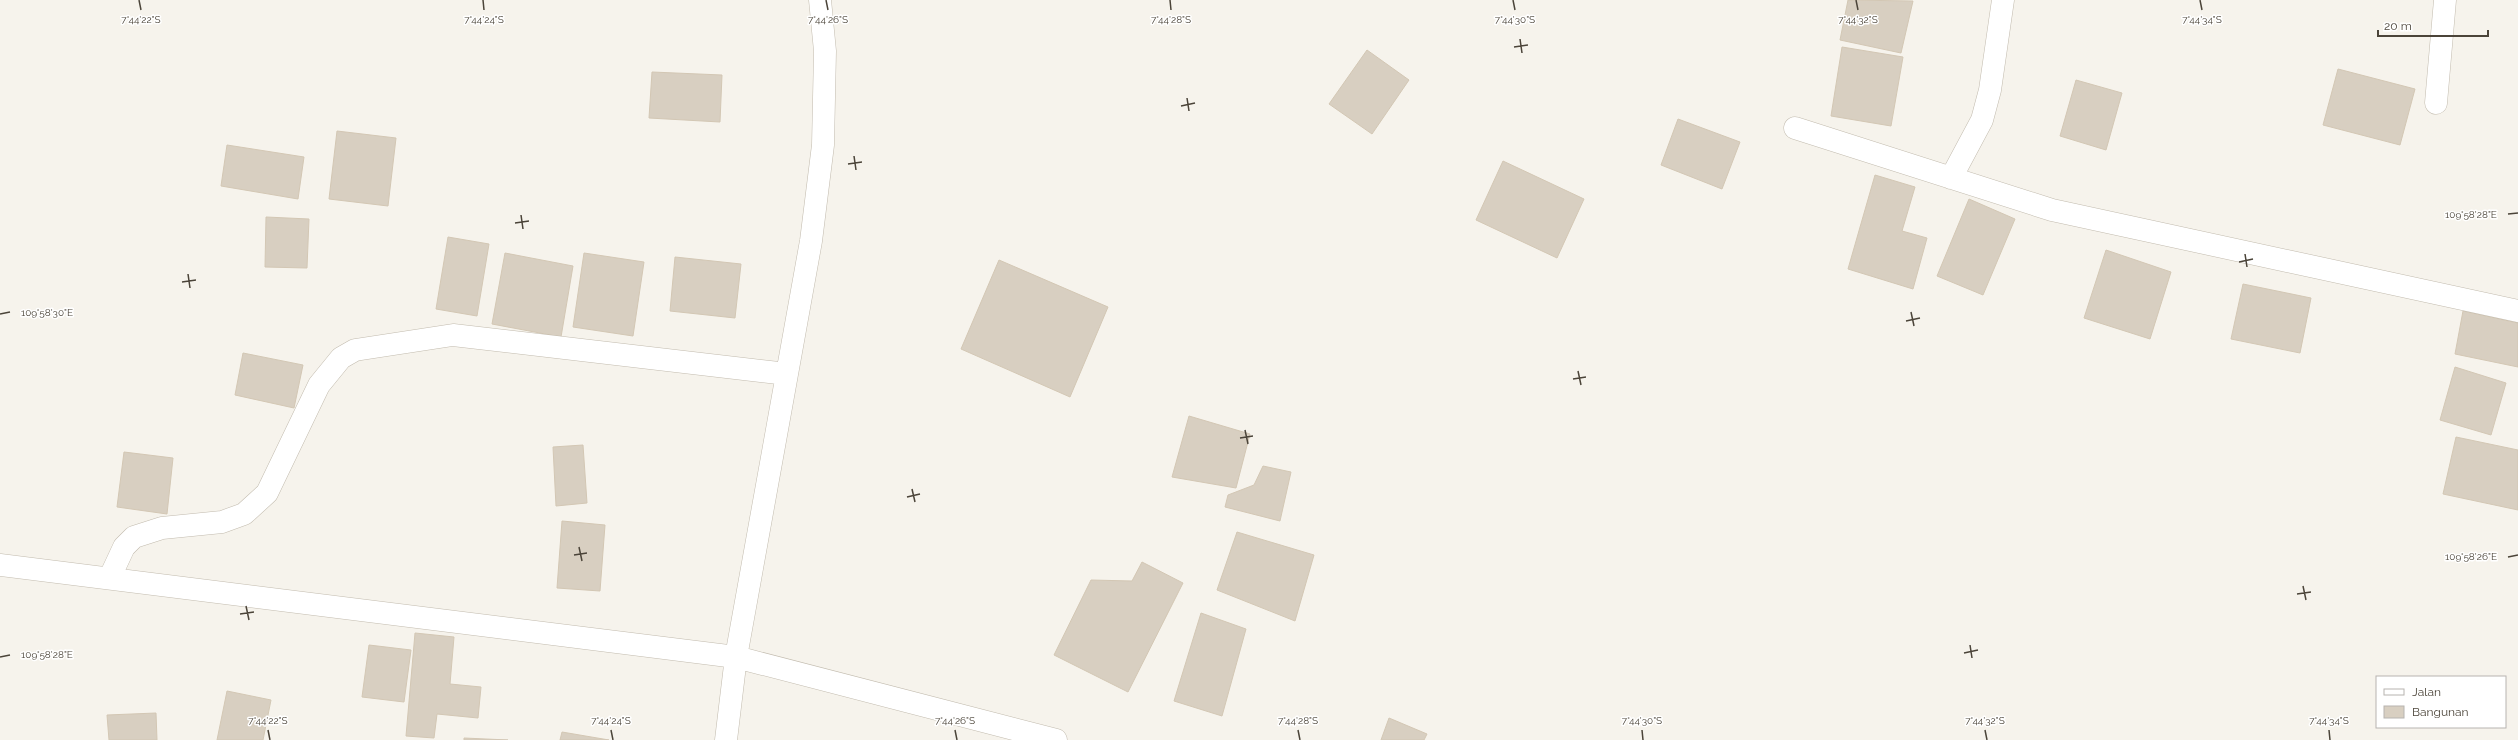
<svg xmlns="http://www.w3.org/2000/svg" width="2518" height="740" font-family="Raleway,sans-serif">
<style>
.building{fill:#d8cfc1;stroke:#d3c7b4}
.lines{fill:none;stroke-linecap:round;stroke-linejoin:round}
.minor-casing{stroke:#c2bbae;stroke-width:23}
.minor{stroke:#fff;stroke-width:22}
.ticks{fill:none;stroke:#4b4439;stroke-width:1.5}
.ticks-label{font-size:10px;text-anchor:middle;fill:#4b4439;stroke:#fff;stroke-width:3;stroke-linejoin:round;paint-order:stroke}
</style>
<rect width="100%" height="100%" fill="#f6f3ec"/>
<!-- building -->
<path class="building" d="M1848,0L1913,1L1901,53L1840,40Z
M1842,47L1903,57L1891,126L1831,116Z
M1367,50L1409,80L1372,134L1329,104Z
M2338,69L2415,89L2400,145L2323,125Z
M652,72L722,75L720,122L649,118Z
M2076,80L2122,93L2106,150L2060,136Z
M1678,119L1740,142L1722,189L1661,165Z
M337,131L396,138L388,206L329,199Z
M227,145L304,157L298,199L221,186Z
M1503,161L1584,199L1557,258L1476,220Z
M1875,175L1915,187L1902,231L1927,238L1913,289L1848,269Z
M1969,199L2015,219L1983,295L1937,276Z
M266,217L309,219L307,268L265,267Z
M448,237L489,244L477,316L436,309Z
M2106,250L2171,272L2150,339L2084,318Z
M505,253L573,266L561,337L492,324Z
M584,253L644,262L633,336L573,327Z
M675,257L741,264L735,318L670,311Z
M999,260L1108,307L1070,397L961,349Z
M2243,284L2311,298L2300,353L2231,339Z
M2463,311L2518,323V367L2455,354Z
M243,353L303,365L294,408L235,395Z
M2455,367L2506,383L2491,435L2440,420Z
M1189,416L1250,434L1236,488L1172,477Z
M2456,437L2518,450V510L2443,494Z
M583,445L587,503L556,506L553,447Z
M124,452L173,458L167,514L117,507Z
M1263,466L1291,472L1280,521L1225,507L1228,495L1254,485Z
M562,521L605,525L600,591L557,588Z
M1237,532L1314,555L1295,621L1217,590Z
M1142,562L1183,583L1128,692L1054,655L1091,580L1132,581Z
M1201,613L1246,629L1222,716L1174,701Z
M415,633L454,637L450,684L481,687L478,718L437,714L434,738L406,736Z
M369,645L411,650L404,702L362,697Z
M227,691L271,700L263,740H217Z
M156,713L157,740H109L107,715Z
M1389,718L1427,734L1424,740H1381Z
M562,732L609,740H560Z
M464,738L508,740H464Z"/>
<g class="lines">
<!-- minor casing -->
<g class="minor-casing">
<path id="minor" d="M2436,103L2445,0
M1795,128L2052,210L2518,311
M1951,178L1982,120L1990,90L2003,0
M0,565L736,657L1056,740
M110,577L124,547L134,537L162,528L222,522L244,514L267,493L319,385L341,358L355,350L453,335L787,374
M726,740L736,657L811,241L823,145L825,51L820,0"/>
</g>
<!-- minor -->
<use href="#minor" class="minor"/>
</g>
<!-- ticks -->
<path class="ticks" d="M139,0L141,10M483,0L484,10M826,0L828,10M1170,0L1171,10M1513,0L1515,10M1856,0L1858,10M2200,0L2202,10M1520,39L1522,53M1514,47L1528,45M1187,98L1189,111M1181,106L1195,103M854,156L856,170M848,164L862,162M2508,214L2518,213M521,215L523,229M515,223L529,221M2245,254L2247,267M2239,262L2253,259M188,274L190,288M182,282L196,280M1911,312L1914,326M0,314L10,312M1906,321L1920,318M1578,371L1581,385M1573,379L1586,377M1245,430L1248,444M1240,438L1253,436M912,489L915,502M907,497L920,494M579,547L582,561M574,555L587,553M2508,557L2518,555M2303,586L2306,600M2297,594L2311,592M246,606L249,620M240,614L254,612M1970,645L1972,658M1964,653L1978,650M0,657L10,655M268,730L270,740M611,730L613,740M955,730L957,740M1298,730L1300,740M1642,730L1643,740M1985,730L1987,740M2329,730L2330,740"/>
<g class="ticks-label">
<text x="141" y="23">7°44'22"S</text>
<text x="484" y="23">7°44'24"S</text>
<text x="828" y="23">7°44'26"S</text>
<text x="1171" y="23">7°44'28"S</text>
<text x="1515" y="23">7°44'30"S</text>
<text x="1858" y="23">7°44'32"S</text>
<text x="2202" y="23">7°44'34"S</text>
<text x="2471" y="218">109°58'28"E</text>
<text x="47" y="316">109°58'30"E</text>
<text x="2471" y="560">109°58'26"E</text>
<text x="47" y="658">109°58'28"E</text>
<text x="268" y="724">7°44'22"S</text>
<text x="611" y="724">7°44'24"S</text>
<text x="955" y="724">7°44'26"S</text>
<text x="1298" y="724">7°44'28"S</text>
<text x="1642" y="724">7°44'30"S</text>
<text x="1985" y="724">7°44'32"S</text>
<text x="2329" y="724">7°44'34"S</text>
</g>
<!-- legend -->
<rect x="2376" y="676" width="130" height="52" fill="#ffffff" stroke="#b7b4b0"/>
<rect x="2384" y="689" width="20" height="6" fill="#ffffff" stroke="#b7b4b0"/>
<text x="2412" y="696" font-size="12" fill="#4b4439">Jalan</text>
<rect x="2384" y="706" width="20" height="12" fill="#d8cfc1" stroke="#b7b4b0"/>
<text x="2412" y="716" font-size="12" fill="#4b4439">Bangunan</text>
<!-- scale -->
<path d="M2378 30v6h110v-6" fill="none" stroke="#4b4439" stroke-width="2"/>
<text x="2384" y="30" font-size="12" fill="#4b4439" stroke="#ffffff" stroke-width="3" paint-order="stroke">20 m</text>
</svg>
